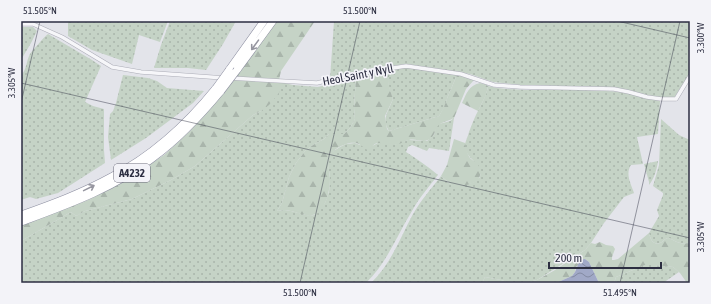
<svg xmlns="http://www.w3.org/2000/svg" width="711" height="304" font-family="'Asap Condensed',sans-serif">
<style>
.grass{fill:url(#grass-dots)}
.forest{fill:url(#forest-firs)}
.water{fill:url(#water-waves)}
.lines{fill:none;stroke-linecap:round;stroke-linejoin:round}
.street-casing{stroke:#acadb7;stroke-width:4.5}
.highway-casing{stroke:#8c8ea0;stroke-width:8}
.street{stroke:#f6f6f9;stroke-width:3.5}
.highway{stroke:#fff;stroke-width:7}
.highway-bridge-casing{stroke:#8c8ea0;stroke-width:8;stroke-linecap:butt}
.highway-bridge{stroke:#fff;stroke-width:7}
.oneway{stroke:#9696a0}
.ticks{fill:none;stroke:#2c2e41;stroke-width:1;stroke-opacity:0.45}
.labels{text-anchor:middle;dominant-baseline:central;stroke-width:3.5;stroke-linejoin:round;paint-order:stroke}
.shield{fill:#f3f3f8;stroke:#686978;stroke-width:1}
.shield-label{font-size:11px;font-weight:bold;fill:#2c2e41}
.street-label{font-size:12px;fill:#2c2e41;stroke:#f3f3f8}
.neatline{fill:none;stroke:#2c2e41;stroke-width:1.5}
.ticks-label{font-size:10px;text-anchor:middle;fill:#2c2e41}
</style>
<defs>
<pattern id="grass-dots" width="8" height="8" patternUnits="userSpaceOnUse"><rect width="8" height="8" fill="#c5d3c6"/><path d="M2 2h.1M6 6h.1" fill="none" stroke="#a9b5ab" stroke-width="1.8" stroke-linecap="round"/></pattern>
<pattern id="forest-firs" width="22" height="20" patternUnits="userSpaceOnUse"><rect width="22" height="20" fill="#c5d3c6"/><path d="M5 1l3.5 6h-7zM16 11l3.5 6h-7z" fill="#a9b5ab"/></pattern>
<pattern id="water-waves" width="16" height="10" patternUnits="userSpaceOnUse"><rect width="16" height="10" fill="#a1a9c7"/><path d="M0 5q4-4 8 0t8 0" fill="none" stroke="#838aa3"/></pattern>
</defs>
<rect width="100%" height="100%" fill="#e3e4ea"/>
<!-- grass -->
<path class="grass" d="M68,21H168L160,42L139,35L132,64L92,50L68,36Z
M170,21H236L223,44L206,70L188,68H154L161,45Z
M334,21H690V73L674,98L648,96L636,92L611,87L521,85L493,82L470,74L407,64L372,68L330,79Z
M21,27H33L37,31L31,43L21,60Z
M48,34L92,60L101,66L85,102L93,106L104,109V150L105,163L58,193L36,199L30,197L21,200V85L22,81L21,75C27,70 26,61 30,54C34,49 43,38 48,34Z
M405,67L457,75L448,96L444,108L439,116L389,131C381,119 389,110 393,99C390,92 384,76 392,71C396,69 402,68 405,67Z
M123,75L148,78L157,81L167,88L204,91L193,103L146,138L111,160L108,137L110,114L113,111L116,103Z
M356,77L354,108L355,119L350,128L344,134H329L324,139L313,145L305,151L296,163L289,177L282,203L277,211L284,210L291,211L310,216L314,215L318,212L325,203L329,192L330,178L328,163L329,157L332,152L340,147L346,144L355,143L360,145L372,146L380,142L394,145L408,140L427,141L434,135L436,127L439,124L450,121L454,118L449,151L429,148L427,151L412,145L408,147L406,152C417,159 427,166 438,175L437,176C429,187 419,198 412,211C397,235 387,263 366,283H21V241L71,212L76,216L85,211L132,199L171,180L195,166L253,115L261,111L280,82L293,85L318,87Z
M488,86L497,88L508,89L527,90L568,89L625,92L659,100L660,101L658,134L637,137L643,164L631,165C625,174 631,184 634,193L624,197L604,223L591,243L585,250L537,280L524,283H511L501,280L485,277L482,283H371C391,264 400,238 413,214C421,200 431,189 441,176C450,184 454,189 466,185C472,183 476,182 480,177C482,161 464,159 465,144C466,140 468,136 469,132C472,124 475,116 479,109C483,101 487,94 488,86Z
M661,119L679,135L690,140V243C686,243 681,244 677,242C674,241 671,238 668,238C664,239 663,242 660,243C653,246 650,238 649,233L659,216L657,210L663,195V193L653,186L659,165Z
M658,161C657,169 654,179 649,185V182L644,164Z
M645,265H655L673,267L679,272L663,283H614L616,277Z"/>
<!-- forest -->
<path class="forest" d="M274,21H315L281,71L279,80L236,77Z
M392,71C385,79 390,89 393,99L385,116L387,129L389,131L439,116L444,107L448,96L457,75L465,77L474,80L466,89L454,118C449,121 445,121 440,124C435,127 436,133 432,137C425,145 417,138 409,140C404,141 399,145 394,145C383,146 377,137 369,151C365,149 361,144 356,143C347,141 330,150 329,159C328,165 329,172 330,178C330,190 327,207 316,214C314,214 312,216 310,216C307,216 304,214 301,214C292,211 286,209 277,211L282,203L289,177L296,163L305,151L313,145L324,139L329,134H344L350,128L355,119L354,108L356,77L378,72Z
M234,79L280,82L281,86L279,93L269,105L261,111L253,115L195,166L171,180L132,199L85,211L76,216L71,212L21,241V226L88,200L127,180L164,155L190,131Z
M480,83L485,84L488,86L486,95L478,111L462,103C467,93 468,86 480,83Z
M454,139L465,143C466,149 467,154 470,158C472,160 474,161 476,162C480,166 482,175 478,180C471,186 466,182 459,191L454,187L441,176L447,165Z
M649,233C650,238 653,246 660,243C663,242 664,239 668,238C671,238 674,241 677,242C681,244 686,243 690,243V283H687L680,273L673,267L655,265H645L616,277L614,283H599L589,262L585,259L576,267L575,272L572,276L556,283H524L537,280L555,270L585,250L591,243L595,244L600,242L606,245L613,246L615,249L612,257V260H614L618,259Z
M485,277L501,280L511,283H482Z"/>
<!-- water -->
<path class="water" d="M585,259L589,262L599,283H556L572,276L575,272L580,260Z"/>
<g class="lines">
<!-- street casing -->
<g class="street-casing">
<path id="street" d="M21,24H33L62,37L112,67L141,72L224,78
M230,78L317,83L349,75L406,66L461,74L494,85L520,87L614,89L629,92L647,97L661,99H676L690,76"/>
</g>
<!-- highway casing -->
<g class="highway-casing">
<path id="highway" d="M229,70L264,21
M237,70L273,21
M21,215C52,204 82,193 111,177C152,156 187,124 216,88
M21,222C67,205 115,188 154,157C180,138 201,115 221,91"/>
</g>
<!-- street -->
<use href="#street" class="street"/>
<!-- highway -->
<use href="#highway" class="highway"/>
<!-- highway-bridge casing -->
<g class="highway-bridge-casing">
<path id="highway-bridge" d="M216,88L229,70
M221,91L237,70"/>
</g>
<!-- highway-bridge -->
<use href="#highway-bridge" class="highway-bridge"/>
</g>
<!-- one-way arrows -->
<defs><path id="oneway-shaft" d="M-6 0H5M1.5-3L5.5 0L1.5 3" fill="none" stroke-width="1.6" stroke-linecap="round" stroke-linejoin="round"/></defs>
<g class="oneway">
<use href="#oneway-shaft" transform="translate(255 45) rotate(126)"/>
<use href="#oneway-shaft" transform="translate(89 188) rotate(-26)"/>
</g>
<!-- ticks -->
<path class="ticks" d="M617,21L690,38M21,83L690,238M21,103L40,21M300,283L360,21M620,283L680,21"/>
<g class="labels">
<!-- shield labels -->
<rect class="shield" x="114" y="164" width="36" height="18" rx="3"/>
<g class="shield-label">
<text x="132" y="173">A4232</text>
</g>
<!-- street labels -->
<g class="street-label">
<text transform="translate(358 75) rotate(-11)">Heol Saint y Nyll</text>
</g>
</g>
<!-- border -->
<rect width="711" height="304" fill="none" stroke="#f3f3f8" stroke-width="44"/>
<!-- scale -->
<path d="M549 262v6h112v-6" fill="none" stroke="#2c2e41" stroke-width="2"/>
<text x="555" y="262" font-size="12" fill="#2c2e41" stroke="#f3f3f8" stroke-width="3" paint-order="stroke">200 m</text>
<rect x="22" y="22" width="667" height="260" class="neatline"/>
<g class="ticks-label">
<text x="40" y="14">51.505°N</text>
<text x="360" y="14">51.500°N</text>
<text transform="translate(700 38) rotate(-90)" y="4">3.300°W</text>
<text transform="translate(11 83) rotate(-90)" y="4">3.305°W</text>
<text transform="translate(700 237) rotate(-90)" y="4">3.305°W</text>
<text x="300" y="296">51.500°N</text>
<text x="620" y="296">51.495°N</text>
</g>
</svg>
